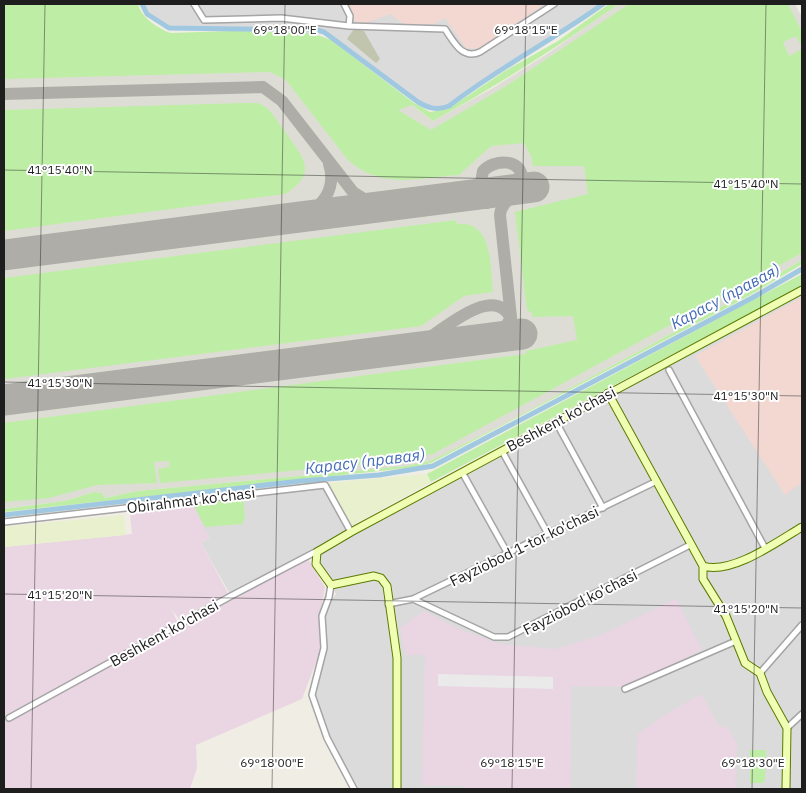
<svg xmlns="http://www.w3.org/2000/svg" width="806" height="793" font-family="'IBM Plex Sans',sans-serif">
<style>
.residential{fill:#dcdbdb}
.commercial{fill:#f2d8d1}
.industrial{fill:#ead5e3}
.airport{fill:#deddd5}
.construction{fill:#c2c5ae}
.farmland{fill:#e8f0cd}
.grass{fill:#beeea5}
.parking{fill:#eaeaea}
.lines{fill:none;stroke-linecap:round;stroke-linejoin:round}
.canal{stroke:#a0c8e1;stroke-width:5}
.taxiway{stroke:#aeada8;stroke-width:12}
.runway{stroke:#aeada8;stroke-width:31}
.street-casing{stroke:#a5a5a5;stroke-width:8}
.secondary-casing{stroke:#5a7b00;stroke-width:9}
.street{stroke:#fff;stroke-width:5}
.secondary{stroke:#effeb3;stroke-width:7}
.ticks{fill:none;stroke:#1e1e1e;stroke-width:1;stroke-opacity:0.45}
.labels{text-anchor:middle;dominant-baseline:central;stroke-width:4;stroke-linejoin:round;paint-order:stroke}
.street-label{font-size:15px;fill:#1e1e1e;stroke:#fff}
.water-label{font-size:16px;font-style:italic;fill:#436ab6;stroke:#fff}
.ticks-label{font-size:12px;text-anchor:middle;fill:#1e1e1e;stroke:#fff;stroke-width:4;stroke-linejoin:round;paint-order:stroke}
</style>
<rect width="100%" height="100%" fill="#f0eee4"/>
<!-- residential -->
<path class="residential" d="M142,4H602L502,68L449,106L440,109L428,107L418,102L324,32L317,30L169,28L147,14Z
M802,290V789H354L327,738L312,700L323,653L325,608L336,594L315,556L231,596L201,543L209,538L189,500L325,485L350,531Z"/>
<!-- commercial -->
<path class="commercial" d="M347,4H545L478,49L466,48L445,18L434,24L407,26L390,14L366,23L354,21Z
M802,297V482L785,495L695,356Z"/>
<!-- industrial -->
<path class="industrial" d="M194,506L209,538L201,543L228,593L179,619L172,610L178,623L305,554L325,587L320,615L323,644L302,699L196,745L197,768L190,789H4V547L132,534L130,514Z
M676,599L702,650L625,687L571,686L570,789H465L464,786L422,785L425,655H406L400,628L424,611L456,628L500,644L557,649L601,635Z
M701,694L720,728L727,726L737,744L735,789H636L638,734L663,716Z"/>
<!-- airport -->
<path class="airport" d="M4,4L161,39L337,50L433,121L493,88L547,54L619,4H795L802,17V260L745,294L504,424L430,461L406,466L137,491L105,498L102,493L94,492L65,501L4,509Z"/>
<!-- construction -->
<path class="construction" d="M354,29L364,31L380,59L376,63L347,39Z"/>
<!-- farmland -->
<path class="farmland" d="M427,474L431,482L351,526L328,483Z
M124,515L126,535L4,547V527Z"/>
<!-- grass -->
<path class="grass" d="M4,4H138C141,17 158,29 171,33L231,31L312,33L331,40L414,103L430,112L448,109L505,71L558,41L609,4H619C559,46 498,85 433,121L412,105L398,110L431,130L503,88L629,4H788L802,32V44L801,45L796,36L783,42L789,56L802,49V253L433,454L398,461L160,483L158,469L169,467V461L154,462L157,483L97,485L49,498L4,502V423L526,354V351L577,340L573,316L532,317V313L527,310L515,212L588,194L584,166H533L531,156L524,143L491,146L459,175C419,178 381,190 348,160L285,79L270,72L4,79Z
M243,103H258L267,108C275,116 281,127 288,136C306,160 316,175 285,194L4,231V110Z
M456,220L457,224C494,220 490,268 493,292L464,296L421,326L4,379V278Z
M802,260V264L747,297L431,463L416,467L4,512V509L65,501L94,492L102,493L105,498L137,491L406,466L430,461L504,424L745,294Z
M802,274V286L431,482L427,474Z
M243,496L245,518L242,524L205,527L192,502Z
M750,750H766L765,779L763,783H750Z"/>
<!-- parking -->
<path class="parking" d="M438,674L553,677V689L438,686Z"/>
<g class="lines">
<!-- canal -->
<path class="canal" d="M142,4L147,14L169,28L317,30L324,32L418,102C428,108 437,111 449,106C498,68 553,40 603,4
M4,515L301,481L379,475L433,466L752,298L802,269"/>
<!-- taxiway -->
<path class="taxiway" d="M4,94L263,87L282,101L353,192L369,202L393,205
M456,197H475L487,203
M487,203L480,188L483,171C494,159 522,158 522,179C522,195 501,199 500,215L511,317L504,330L492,338
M298,217C322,210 337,189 329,164
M475,340L489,344L500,343
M409,348L419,345C439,333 495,281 511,319"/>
<!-- runway -->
<path class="runway" d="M4,255L534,187
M4,400L522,334"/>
<!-- street casing -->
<g class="street-casing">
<path id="street" d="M194,4L204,20L281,18L349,26
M344,4L350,16L349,26L445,29C454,42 462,60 480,52L554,4
M669,370L765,548
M556,422L603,508
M502,451L548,534
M462,472L508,554
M4,522L325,485L351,532
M331,585L329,597L322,616L324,648L312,695L327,738L354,789
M413,599L494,637H508L690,545
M388,604L413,599L657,481
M760,673L802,625
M625,689L736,641
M9,718L231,596L319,550
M787,728L802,714"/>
</g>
<!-- secondary casing -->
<g class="secondary-casing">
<path id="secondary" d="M608,393L703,566
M703,566V579L726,616L745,663L760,673L767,692L787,728L786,789
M703,566C732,575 778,541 802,527
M397,789V658L387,586L381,578L374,576L331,585L316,564L317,552L351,532L802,290"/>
</g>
<!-- street -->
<use href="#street" class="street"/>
<!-- secondary -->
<use href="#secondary" class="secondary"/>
</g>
<!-- ticks -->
<path class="ticks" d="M4,170L802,184M4,382L802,396M4,594L802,608M31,789L45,4M272,789L285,4M512,789L526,4M752,789L766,4"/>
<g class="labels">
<!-- street labels -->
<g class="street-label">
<text transform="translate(561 419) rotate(-28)">Beshkent ko'chasi</text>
<text transform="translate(191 500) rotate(-7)">Obirahmat ko'chasi</text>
<text transform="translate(524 546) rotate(-26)">Fayziobod 1-tor ko'chasi</text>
<text transform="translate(580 602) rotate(-27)">Fayziobod ko'chasi</text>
<text transform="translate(164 633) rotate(-29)">Beshkent ko'chasi</text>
</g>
<!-- water labels -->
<g class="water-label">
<text transform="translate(725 296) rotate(-28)">Карасу (правая)</text>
<text transform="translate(365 461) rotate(-7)">Карасу (правая)</text>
</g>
</g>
<g class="ticks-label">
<text x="285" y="34">69°18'00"E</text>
<text x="526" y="34">69°18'15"E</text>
<text x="60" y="174">41°15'40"N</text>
<text x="746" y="188">41°15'40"N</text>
<text x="60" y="387">41°15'30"N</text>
<text x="746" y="400">41°15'30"N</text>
<text x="60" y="599">41°15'20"N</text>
<text x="746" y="613">41°15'20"N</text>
<text x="272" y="767">69°18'00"E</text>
<text x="512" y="767">69°18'15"E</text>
<text x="753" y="767">69°18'30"E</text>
</g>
<!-- border -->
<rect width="806" height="793" fill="none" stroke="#1e1e1e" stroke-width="10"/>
</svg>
